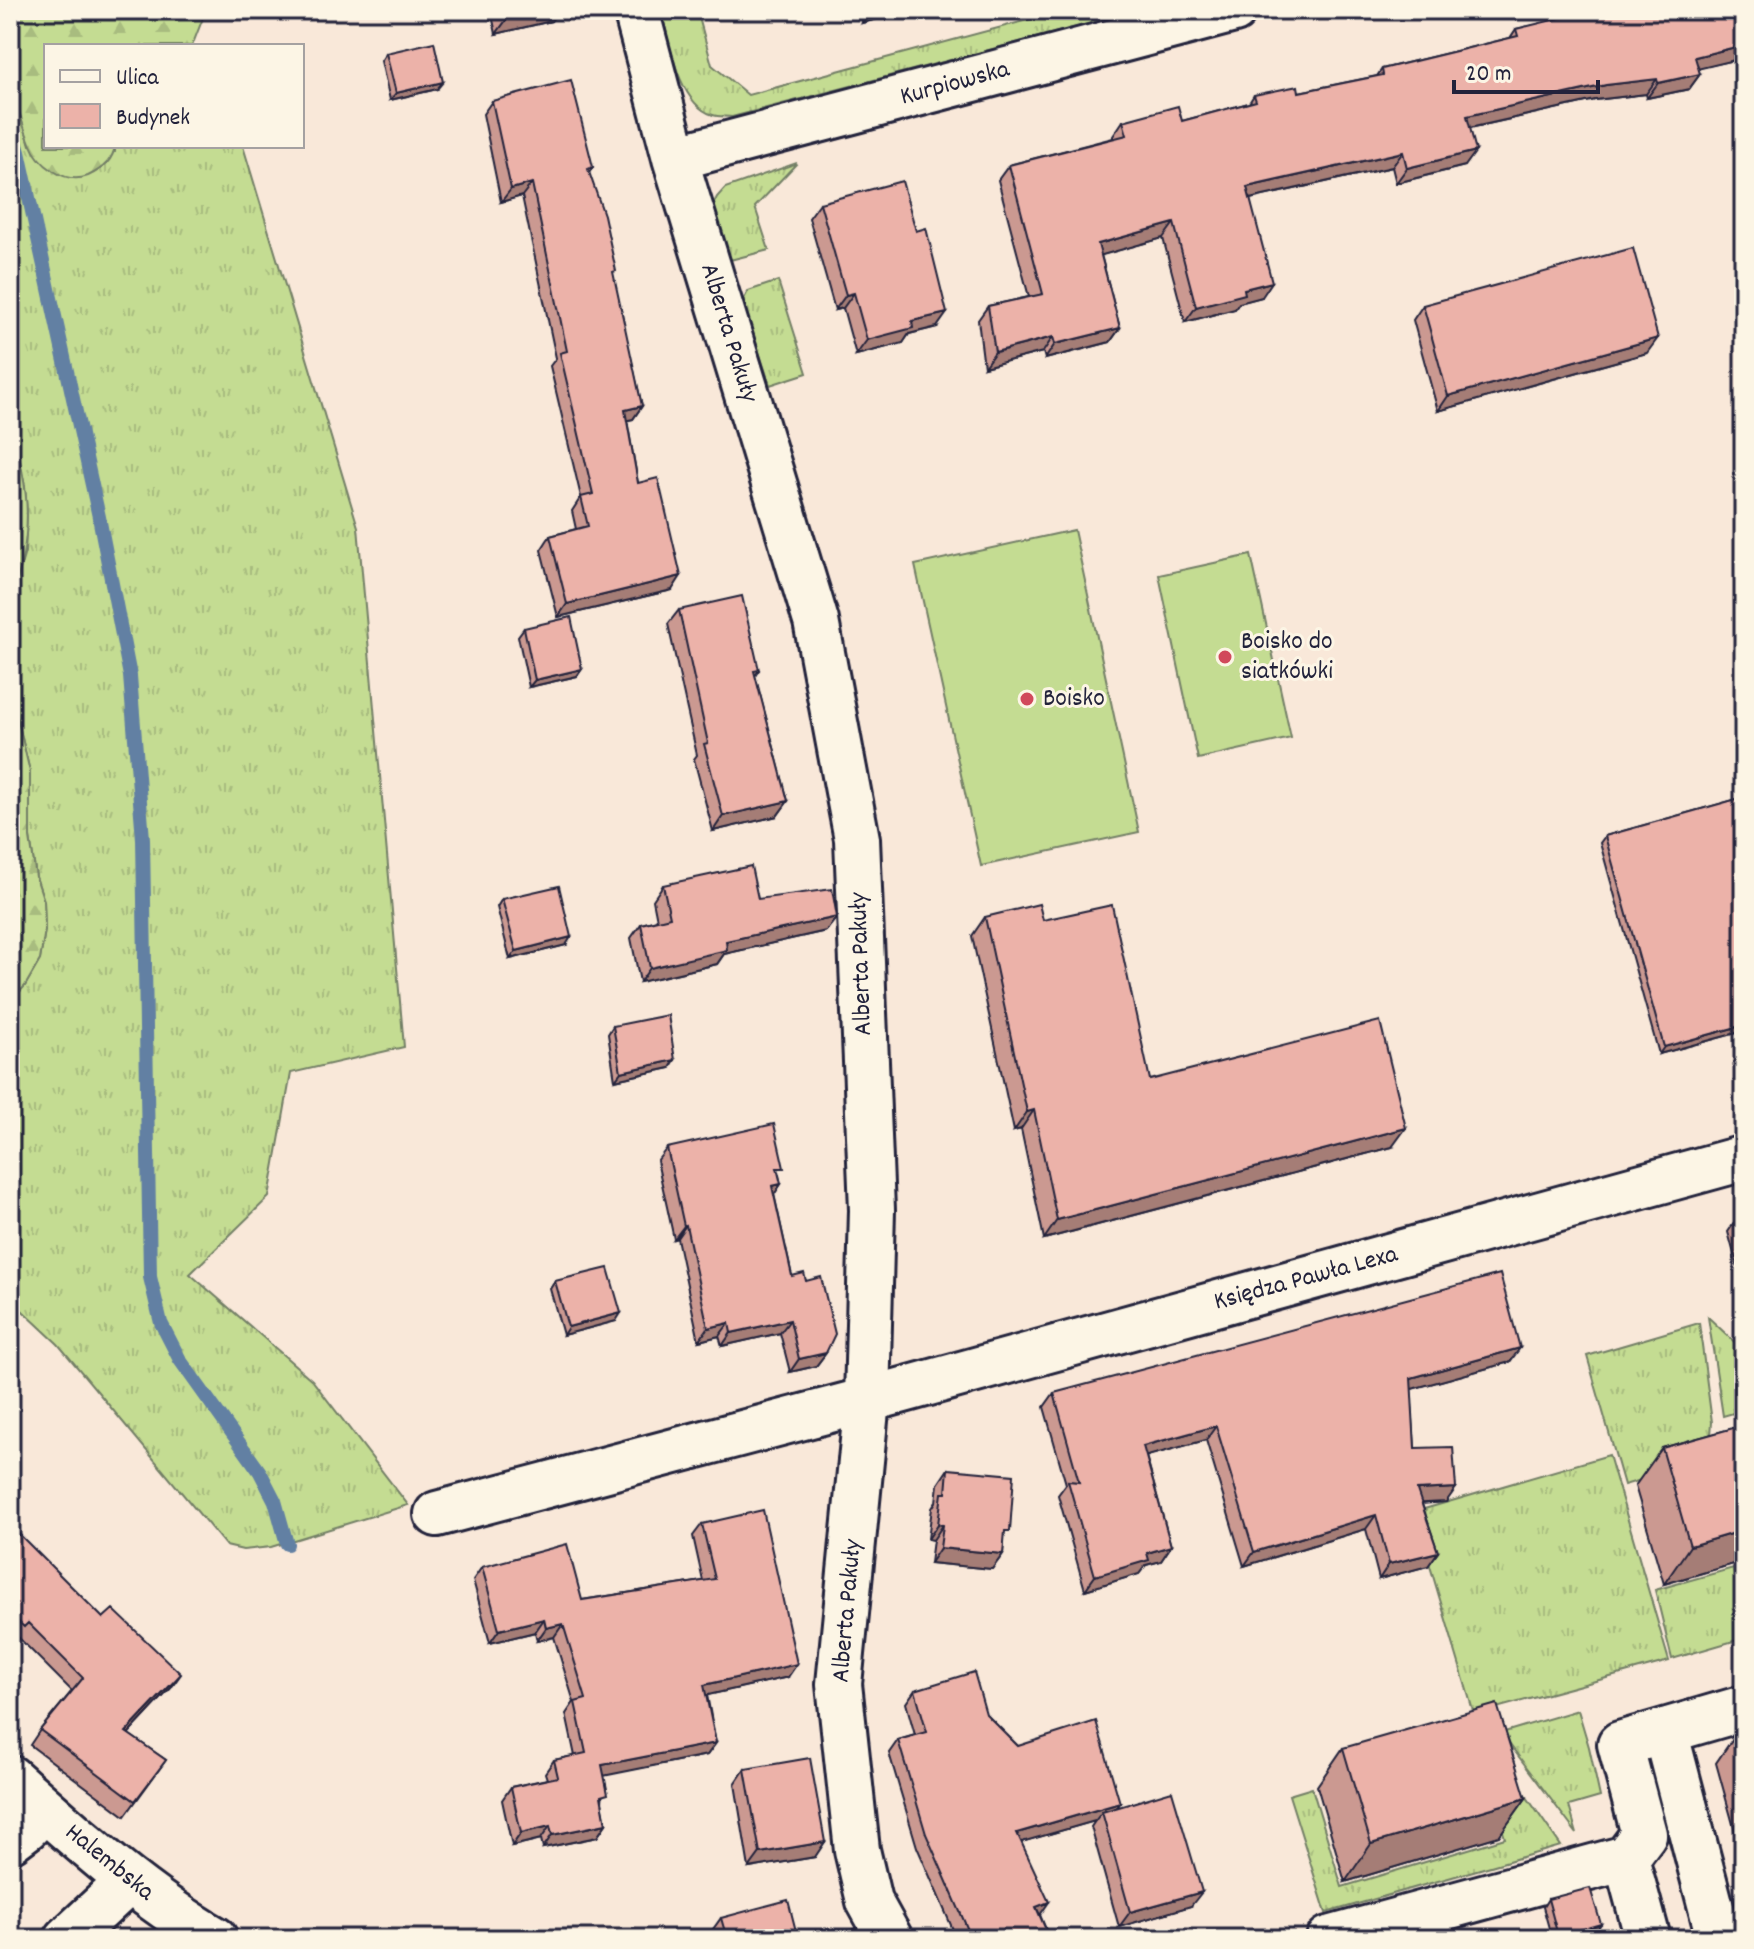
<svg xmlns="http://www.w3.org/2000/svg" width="1754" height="1949" font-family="Dekko,sans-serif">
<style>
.grass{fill:url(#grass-tufts);stroke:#737f66;stroke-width:2}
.forest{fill:url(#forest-firs);stroke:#737f66;stroke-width:2}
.garden{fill:#c4dc92;stroke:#737f66;stroke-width:2}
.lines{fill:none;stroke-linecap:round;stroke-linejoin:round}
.stream{stroke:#6280a3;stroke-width:14}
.minor-casing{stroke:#22223b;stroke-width:50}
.minor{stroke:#fcf5e5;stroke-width:44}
.wall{fill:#cb9991;stroke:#22223b;stroke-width:2}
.shaded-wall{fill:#a57d76;stroke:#22223b;stroke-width:2}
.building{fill:#ecb2a9;stroke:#22223b;stroke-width:2}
.poi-dot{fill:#d1495b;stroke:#fcf5e5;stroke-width:3}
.labels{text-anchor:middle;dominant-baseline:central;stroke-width:6;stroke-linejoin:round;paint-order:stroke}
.street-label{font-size:26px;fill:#22223b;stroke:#fcf5e5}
.poi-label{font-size:26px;fill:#22223b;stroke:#fcf5e5;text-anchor:start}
</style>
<defs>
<pattern id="grass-tufts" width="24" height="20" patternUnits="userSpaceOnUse" patternTransform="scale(2)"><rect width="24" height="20" fill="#c4dc92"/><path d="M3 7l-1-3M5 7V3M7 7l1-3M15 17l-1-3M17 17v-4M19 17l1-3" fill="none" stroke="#a8bc7f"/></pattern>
<pattern id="forest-firs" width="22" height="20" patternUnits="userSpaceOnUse" patternTransform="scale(2)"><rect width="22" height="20" fill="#c4dc92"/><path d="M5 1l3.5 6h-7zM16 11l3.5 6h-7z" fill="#a8bc7f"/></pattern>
</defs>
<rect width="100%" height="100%" fill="#f9e8d9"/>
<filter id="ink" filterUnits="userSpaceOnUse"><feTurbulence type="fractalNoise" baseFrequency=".0125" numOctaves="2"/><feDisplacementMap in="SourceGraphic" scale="16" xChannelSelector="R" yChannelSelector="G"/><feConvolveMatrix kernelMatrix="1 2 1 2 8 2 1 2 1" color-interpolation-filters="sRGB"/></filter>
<g filter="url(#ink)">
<!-- grass -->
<path class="grass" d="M661,10H697L712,65L748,95L1065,10H1142L732,117C726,116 718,117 713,115C678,104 669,41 661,10Z
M10,76L30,145L115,152V146H243L358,527L404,1047L291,1073L269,1197L190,1274L312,1380L408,1505L271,1547L243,1550L226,1546L58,1344L10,1299V1002L25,986L40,960L45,930L44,901L36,877L30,837V772L10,687V603L25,552L27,515L25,486L10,423Z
M797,163L755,207L769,250L730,260L713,205L717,197L725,188Z
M778,281L807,373L770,385L744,307V299L748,291Z
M1708,1317L1744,1351V1410L1723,1416Z
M1699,1323L1712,1422L1709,1460L1624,1485L1587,1356Z
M1609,1455L1669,1661L1474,1714L1414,1512Z
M1744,1565V1638L1672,1659L1655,1590Z
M1578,1710L1589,1747L1600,1797L1569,1806L1577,1834L1501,1733Z
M1485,1737L1561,1846L1326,1913L1289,1795L1312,1788L1342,1887L1505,1838L1475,1740Z"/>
<!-- forest -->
<path class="forest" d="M10,10H226L203,18L192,46H46V146H115C113,161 101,170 88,176C64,185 38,164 30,143C22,124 15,98 11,78C7,58 10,31 10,10Z
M10,423C31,491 34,535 10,603Z
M10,687L30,772V838L36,877L44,901L45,930L40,960L25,986L10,1002Z"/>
<!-- garden -->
<path class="garden" d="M1074,530L1139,832L981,866L915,565Z
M1251,555L1291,738L1198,759L1159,575Z"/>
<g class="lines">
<!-- stream -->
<path class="stream" d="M10,122L19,152L99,517L130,676L143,839L150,1277L161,1323L180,1360L260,1472L275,1501L287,1544"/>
<!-- minor casing -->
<g class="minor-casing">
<path id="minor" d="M636,10L675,158L816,621L857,839L872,1210L867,1400L839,1684L857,1850L869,1901L890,1939
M675,158L1234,10
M437,1514L867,1400L1744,1158
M1665,1731L1719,1938
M10,1778C75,1836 139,1895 215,1939
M10,1840L26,1828L44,1810
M1626,1858L1644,1834L1620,1744L1744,1708
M67,1939L128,1882
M1329,1939L1626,1858L1648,1939"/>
</g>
<!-- minor -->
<use href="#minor" class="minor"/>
</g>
<!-- wall -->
<path class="wall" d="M491,10H559L551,21L496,34Z
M859,10H910L862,23Z
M1589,14L1744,45V46L1735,60L1698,68L1700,74L1689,89L1647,98L1646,94L1595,100L1470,128L1465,166L1396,183L1392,167L1250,199L1262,297L1239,303L1235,309L1185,322L1163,238L1101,255L1120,328L1110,342L1045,359L1043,352L984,367L978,320L988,306L1029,297L998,180L1009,165L1113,138V136L1123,121H1182L1249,103L1254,95L1299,92L1377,76L1382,69L1510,38L1516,29Z
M386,53L437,89L390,100L381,61Z
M492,101L593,167L589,173L642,406L633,419L627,420L638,483L672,590L558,617L541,550L550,536L576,529L572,511L581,497L550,366L556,358L522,196L501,202L483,114Z
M820,203L937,327L909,334L903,343L856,355L843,308L835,310L809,218Z
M1423,305L1647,353L1438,411L1413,320Z
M679,610L759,670L755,676L788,801L777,816L713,831L694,759L697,755L668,624Z
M524,628L582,669L577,676L529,687L518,636Z
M1744,797V1031L1659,1054L1600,843L1605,836Z
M663,885L758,899L837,917L826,931L724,954L717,964L640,982L631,938L641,924L657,920L653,900Z
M502,899L566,945L510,959L497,907Z
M985,917L1043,920L1150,1080L1392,1147L1044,1239L1021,1129L1014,1131L972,936Z
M613,1026L670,1068L615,1080L608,1034Z
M667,1148L779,1175L781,1184L774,1194L792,1276L806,1281L826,1353L816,1366L790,1372L780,1333L722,1346L719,1336L699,1341L677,1238L674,1239L657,1161Z
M1743,1210H1744V1290L1728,1232Z
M555,1281L616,1321L563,1335L550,1289Z
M1510,1362L1411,1389L1415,1448L1446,1502L1422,1504L1438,1552L1428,1566L1379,1579L1366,1529L1244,1566L1206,1440L1146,1456L1171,1546L1161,1561L1146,1565L1139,1574L1085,1590L1058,1495L1066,1484L1044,1407L1054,1393Z
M1744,1425V1561L1664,1584L1635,1486L1662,1448Z
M948,1469L1004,1539L1003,1554L992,1569L930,1563L933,1540L928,1539L932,1508L936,1502L938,1484Z
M702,1524L788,1677L707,1695L716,1743L707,1755L604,1775L602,1803L606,1824L597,1837L543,1848L541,1839L512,1846L502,1800L511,1787L547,1779L545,1773L554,1760L575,1756L566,1714L574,1702L554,1637L537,1641L535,1632L490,1643L473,1580L482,1567L582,1600L703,1581L693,1536Z
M10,1537L171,1688L128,1734L166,1760L125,1816L30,1745L40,1730L72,1691L18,1637L14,1642L10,1638Z
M915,1690L986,1714L1018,1746L1120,1803L1117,1808L1191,1906L1119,1927L1091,1827L1095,1821L1021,1842L1040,1915L1050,1939H957L917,1847L889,1753L898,1740L915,1735L906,1703Z
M1744,1724V1859L1743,1860L1716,1763L1742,1725Z
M1343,1748L1526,1798L1499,1836L1345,1882L1317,1786Z
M745,1769L815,1857L749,1868L735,1784Z
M1548,1899L1595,1932L1569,1939H1552L1543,1907Z
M721,1918L798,1939H713L711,1932Z"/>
<!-- shaded-wall -->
<path class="shaded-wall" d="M546,10H559L551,21L496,34L507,19Z
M871,10H910L862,23Z
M1744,45L1735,60L1685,72L1695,57Z
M1700,74L1689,89L1647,98L1658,83Z
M1657,79L1646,94L1595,100L1456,131L1467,116L1606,85Z
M443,82L437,89L390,100L396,93Z
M1476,151L1465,166L1396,183L1407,168Z
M1403,152L1392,167L1236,202L1247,187Z
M532,183L522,196L501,202L511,189Z
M1174,223L1163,238L1088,259L1098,244Z
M1272,282L1262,297L1239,303L1235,309L1185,322L1196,307L1244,289Z
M854,293L843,308L835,310L846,295Z
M947,313L937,327L909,334L903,343L856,355L867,340L912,321Z
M1120,328L1110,342L1045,359L1055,344Z
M1053,337L1043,352L984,367L995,352Z
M1658,338L1647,353L1438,411L1448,396Z
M642,406L633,419L615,423L625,410Z
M681,576L672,590L558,617L567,604Z
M582,669L577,676L529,687L535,680Z
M788,801L777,816L713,831L723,816Z
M837,917L826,931L724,954L717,964L640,982L650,968L726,941Z
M571,937L566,945L510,959L516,951Z
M1744,1025V1031L1659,1054L1664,1047Z
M675,1060L670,1068L615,1080L621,1072Z
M1034,1110L1021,1129L1014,1131L1027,1112Z
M1406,1128L1392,1147L1044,1239L1057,1220Z
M781,1184L772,1198V1186Z
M686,1225L677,1238L674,1239L684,1226Z
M621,1313L616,1321L563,1335L568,1327Z
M790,1320L780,1333L722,1346L731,1333Z
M729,1323L719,1336L699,1341L708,1328Z
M1520,1348L1510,1362L1401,1392L1411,1378Z
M826,1353L816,1366L790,1372L799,1359Z
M1216,1426L1206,1440L1133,1460L1143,1446Z
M1456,1488L1446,1502L1407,1504L1417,1490Z
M1376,1515L1366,1529L1244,1566L1254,1552Z
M938,1524L943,1525L933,1540L928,1539Z
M1744,1530V1561L1664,1584L1690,1546Z
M1171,1546L1161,1561L1146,1565L1139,1574L1085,1590L1095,1576L1147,1553Z
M940,1548L1003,1554L992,1569L930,1563Z
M1438,1552L1428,1566L1379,1579L1389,1564Z
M544,1619L535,1632L490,1643L499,1630Z
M563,1624L554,1637L537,1641L546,1628Z
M797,1664L788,1677L695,1698L704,1685Z
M181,1674L171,1688L117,1746L126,1732Z
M716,1743L707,1755L593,1778L602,1765Z
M1526,1798L1499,1836L1345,1882L1371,1844Z
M1120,1803L1111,1816L1102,1812L1095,1821L1008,1846L1017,1833Z
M606,1824L597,1837L543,1848L552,1835Z
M550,1826L541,1839L512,1846L521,1833Z
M825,1842L815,1857L749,1868L760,1853Z
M1202,1892L1191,1906L1119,1927L1130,1912Z
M1049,1902L1040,1915L1036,1907Z
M1601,1924L1595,1932L1569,1939H1556L1558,1936Z
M988,1930L982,1939H970L971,1937Z"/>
<!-- building -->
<path class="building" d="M505,10H546L507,19Z
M1605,10H1737L1744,45L1695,57L1700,74L1658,83L1657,79L1606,85L1467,116L1476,151L1407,168L1403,152L1247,187L1272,282L1244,289L1245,294L1196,307L1174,223L1098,244L1120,328L1055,344L1053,337L995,352L988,306L1043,294L1009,165L1127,135L1123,121L1178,106L1182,121L1256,101L1254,95L1298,86L1299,92L1383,75L1382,69L1518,36L1516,29L1589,11V14Z
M434,42L443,82L396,93L386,53Z
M571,80L593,167L588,169L604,215L616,271L613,272L642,406L625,410L638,483L658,478L681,576L567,604L550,536L588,526L581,497L593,494L560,353L567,351L532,183L511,189L492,101Z
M902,181L916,231L926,228L947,313L912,321L913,328L867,340L854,293L846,295L820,203Z
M1633,248L1658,338L1448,396L1423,305Z
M742,596L759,670L754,671L788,801L723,816L704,744L708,743L679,610Z
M571,617L582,669L535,680L524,628Z
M1744,797V1025L1664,1047L1605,836Z
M751,866L758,899L832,889L837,917L726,941L727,950L650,968L641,924L670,917L663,885Z
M559,886L571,937L516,951L502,899Z
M1039,904L1043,920L1112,905L1150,1080L1380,1021L1406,1128L1057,1220L1034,1110L1027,1112L985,917Z
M668,1015L675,1060L621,1072L613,1026Z
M774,1124L784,1168H777L781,1184L772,1186L792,1276L804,1273L806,1281L821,1277L835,1334L826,1353L799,1359L790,1320L731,1333L729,1323L708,1328L686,1225L684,1226L667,1148Z
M608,1268L621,1313L568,1327L555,1281Z
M1500,1274L1520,1348L1411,1378L1415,1448L1453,1447L1456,1488L1417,1490L1438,1552L1389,1564L1376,1515L1254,1552L1216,1426L1143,1446L1171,1546L1147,1553L1149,1560L1095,1576L1068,1481L1079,1482L1054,1393Z
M1744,1425V1530L1690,1546L1662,1448Z
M948,1469L1014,1475L1010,1531H1005L1003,1554L940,1548L943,1525L938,1524L942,1493H946Z
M763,1510L797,1664L704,1685L716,1743L602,1765L608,1794L601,1796L606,1824L552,1835L550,1826L521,1833L511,1787L558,1777L554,1760L586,1753L575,1702L586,1699L563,1624L546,1628L544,1619L499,1630L482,1567L567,1544L582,1600L715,1579L702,1524Z
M16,1531L103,1618L113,1609L181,1674L126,1732L166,1760L135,1801L40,1730L83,1678L28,1623L24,1627L10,1614V1537Z
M974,1672L986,1714L1018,1746L1096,1721L1120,1803L1017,1833L1049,1902L1036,1907L1050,1939H992L988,1930L971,1937L926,1834L898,1740L927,1732L915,1690Z
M1497,1704L1526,1798L1371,1844L1343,1748Z
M810,1758L825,1842L760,1853L745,1769Z
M1172,1791L1202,1892L1130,1912L1102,1812Z
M1590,1888L1601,1924L1558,1936L1548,1899Z
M788,1900L798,1939H727L721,1918Z
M857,1928L862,1939H830Z"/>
</g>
<!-- markers -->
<g class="poi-dot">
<circle cx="1225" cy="657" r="8"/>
<circle cx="1027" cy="699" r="8"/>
</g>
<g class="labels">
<!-- street labels -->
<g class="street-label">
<text transform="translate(955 84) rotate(-15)">Kurpiowska</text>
<text transform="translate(728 333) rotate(73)">Alberta Pakuły</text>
<text transform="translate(862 964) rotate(-92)">Alberta Pakuły</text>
<text transform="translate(1306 1279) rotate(-15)">Księdza Pawła Lexa</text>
<text transform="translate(848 1611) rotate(-85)">Alberta Pakuły</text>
<text transform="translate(109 1863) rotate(39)">Halembska</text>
</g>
<!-- poi labels -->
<g class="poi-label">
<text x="1241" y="642">Boisko do<tspan x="1241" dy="30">siatkówki</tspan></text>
<text x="1043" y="699">Boisko</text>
</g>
</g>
<!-- margin -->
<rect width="1754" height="1949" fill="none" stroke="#fcf5e5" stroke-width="40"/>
<rect x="20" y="20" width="1714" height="1909" fill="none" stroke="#22223b" stroke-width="3" filter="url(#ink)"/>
<!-- legend -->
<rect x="44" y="44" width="260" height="104" fill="#fcf5e5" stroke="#a5a1a1" stroke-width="2"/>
<rect x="60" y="70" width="40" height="12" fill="#fcf5e5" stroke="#a5a1a1" stroke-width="2"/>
<text x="116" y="84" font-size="24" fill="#22223b">Ulica</text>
<rect x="60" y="104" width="40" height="24" fill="#ecb2a9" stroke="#a5a1a1" stroke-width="2"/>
<text x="116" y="124" font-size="24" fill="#22223b">Budynek</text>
<!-- scale -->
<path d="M1454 80v12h144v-12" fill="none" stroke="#22223b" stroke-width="4"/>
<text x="1466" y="80" font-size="24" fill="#22223b" stroke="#fcf5e5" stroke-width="6" paint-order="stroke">20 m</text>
</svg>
